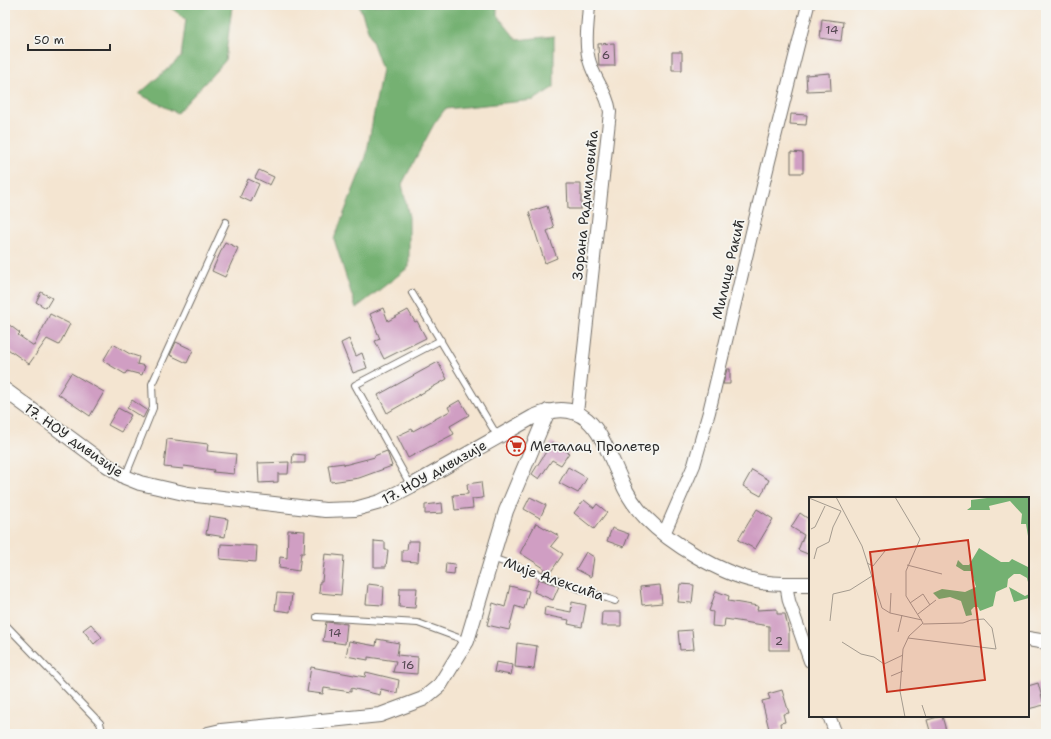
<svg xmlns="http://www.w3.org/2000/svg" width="1051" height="739" font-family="'Shantell Sans',sans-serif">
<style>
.forest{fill:#74b172;stroke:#506e4e}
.building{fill:#d09ec3}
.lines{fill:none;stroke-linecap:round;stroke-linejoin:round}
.service-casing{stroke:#716c65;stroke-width:8}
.minor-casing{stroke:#716c65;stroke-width:14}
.tertiary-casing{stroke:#716c65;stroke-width:16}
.service{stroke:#fff;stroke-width:6}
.minor{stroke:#fff;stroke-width:12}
.tertiary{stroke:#fff;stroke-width:14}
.labels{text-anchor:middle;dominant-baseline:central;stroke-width:3.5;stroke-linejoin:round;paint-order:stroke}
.number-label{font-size:12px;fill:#544851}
.street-label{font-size:14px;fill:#2b2b2b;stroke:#f6f6f2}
.poi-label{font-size:14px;fill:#2b2b2b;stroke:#f6f6f2;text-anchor:start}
.inset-road{fill:none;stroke:#a49b8f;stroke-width:1}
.view{fill:#c8321e;fill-opacity:0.15;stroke:#c8321e;stroke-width:2}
.inset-edge{fill:none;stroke:#2b2b2b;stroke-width:2}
</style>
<rect width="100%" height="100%" fill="#f6f6f2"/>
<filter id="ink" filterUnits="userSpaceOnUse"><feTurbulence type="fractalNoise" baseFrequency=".025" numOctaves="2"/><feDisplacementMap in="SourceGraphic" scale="8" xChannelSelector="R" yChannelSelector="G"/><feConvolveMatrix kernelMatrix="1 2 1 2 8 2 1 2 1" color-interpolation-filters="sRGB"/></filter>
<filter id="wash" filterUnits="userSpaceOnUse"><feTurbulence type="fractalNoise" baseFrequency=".012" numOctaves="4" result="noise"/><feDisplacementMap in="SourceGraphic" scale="16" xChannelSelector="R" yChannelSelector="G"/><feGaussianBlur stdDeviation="0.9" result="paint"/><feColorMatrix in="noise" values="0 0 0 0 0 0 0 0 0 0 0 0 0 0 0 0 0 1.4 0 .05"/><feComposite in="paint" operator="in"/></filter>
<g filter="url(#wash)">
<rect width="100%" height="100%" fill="#f4e5d1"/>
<!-- forest -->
<path class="forest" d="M167,5H242L232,7L225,61L177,113L139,94L181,57L186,19Z
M359,5H497V15L517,40L554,36V87L534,100L445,109L434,124L402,184L409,217V267L356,308L334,239L366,157L382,69Z"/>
<g id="blocks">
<!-- building -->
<path class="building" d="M822,19L843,22L841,41L820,38Z
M614,43L615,66H599L598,44Z
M672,52H682V70H672Z
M830,73L831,90L807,91L806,75Z
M791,114L807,115L806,125L790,124Z
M791,152L803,153V173H791Z
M259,170L274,177L270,185L255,178Z
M248,179L259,184L251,202L240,197Z
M567,184H581V209H568Z
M547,206L554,228L547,231L557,258L545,263L529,212Z
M225,242L238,248L225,277L212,271Z
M41,292L52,298L46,308L36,302Z
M383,308L388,321L408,310L415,322L417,321L426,338L384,359L375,341L380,339L370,314Z
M50,314L70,324L59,345L47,339L29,364L5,347V329L8,324L20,333L18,335L34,346Z
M349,339L356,356L362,353L367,368L353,373L341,343Z
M176,342L193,350L187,363L170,355Z
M113,344L130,354L139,357L137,364L145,366L142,375L127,371L125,374L103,361Z
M438,362L447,379L387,413L378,395Z
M727,369H730V384H723Z
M71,373L104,392L90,416L58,394Z
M132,400L147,410L143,418L127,408Z
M460,400L469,415L450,426L454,434L408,458L397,436L412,429L413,431L450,411L448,407Z
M118,408L131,415L121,432L108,425Z
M518,436L524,446L522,451L515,456L507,443Z
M167,439L208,444L207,451L236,454L234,474L213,472L214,470L184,466L183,469L164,467Z
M552,442L569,453L561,465L552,460L539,479L532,474Z
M387,451L392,466L359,478L331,482L328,465L344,463V465L375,457L374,456Z
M293,454L305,455V463H292Z
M289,462L288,474H278V482L259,483L258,463Z
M568,467L587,478L578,493L559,483Z
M752,470L769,480L761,496L743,486Z
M481,482L483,498L472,499L473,508L455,510L453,495L468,494L467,484Z
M530,497L546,505L540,518L524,509Z
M584,500L594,508L597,504L607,512L594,529L574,513Z
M442,503L443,513L425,514V505Z
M757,509L773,519L755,549L738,540Z
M800,513L810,520V555L798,550L804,535L791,527Z
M209,516L228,519L225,537L206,534Z
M536,523L559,536L551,546L563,554L550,573L543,571L544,568L520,553Z
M612,528L629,534L624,547L607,541Z
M288,530L305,531L304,553H301L299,571L279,568L280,557L287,558Z
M374,541L385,542V550H388L386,567H374Z
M408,541H419L418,562L402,561V550H407Z
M221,544L257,546L256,562L220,559Z
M586,552L594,557L591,577L576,569Z
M325,554L344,556L341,595L319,593L320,581H322Z
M446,563L455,564L454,575L445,574Z
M539,579L559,586L553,600L534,592Z
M368,584L384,586L383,605L366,604Z
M680,584L694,585L692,603L678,602Z
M660,585L662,603L642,605L640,587Z
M510,586L529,591L524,609L515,606L509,630L487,625L493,603L505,607Z
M400,588H417L415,608L399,607Z
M716,591L729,596L728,601L758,606L757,610L777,609V614H785L789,632V650H769V626L725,619L724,627L712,626L713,612L709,611Z
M277,593L292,594L290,612L275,610Z
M572,602L586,605L582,627L568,624L569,620L544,615L545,607L571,612Z
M602,612H621V626H601Z
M326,622L347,624L345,644L323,641Z
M91,624L102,637L94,644L83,630Z
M692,630L694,649L680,650L678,631Z
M377,639L399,643L397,655L418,657L417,674L393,672L396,661L368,657V660L346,656L349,641L376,646Z
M517,643L537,646L534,669L515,667Z
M496,662L513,665L511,675L494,672Z
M311,667L365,677L366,672L399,680L397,693L381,689L380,695L351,688V692L324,688L323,694L307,692Z
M1038,683L1044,705L1028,709V686Z
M782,690L789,713L783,714L785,722L780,723L781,730L770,733L762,701L770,699L768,694Z
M942,716L947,734H931L927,720Z"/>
</g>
</g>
<g filter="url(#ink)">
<use href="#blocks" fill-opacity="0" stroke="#716c65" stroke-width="1"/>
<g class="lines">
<!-- service casing -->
<g class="service-casing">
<path id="service" d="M412,293L498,437
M125,477L153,408L152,384L226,222
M411,486L355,385L441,340
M492,558L615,601
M317,617L418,623L467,641
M5,624L100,723L103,734"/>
</g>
<!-- minor casing -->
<g class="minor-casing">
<path id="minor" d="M577,413L610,112C608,94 595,80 590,63C584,46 588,24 589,5
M664,534L694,465L709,412L769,161L808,5
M786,584L789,601L810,661
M829,716L836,734"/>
</g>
<!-- tertiary casing -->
<g class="tertiary-casing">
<path id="tertiary" d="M5,390L105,464L125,477L140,483L188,494L325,510L355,509L380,502L411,486L533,417C590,392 602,439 621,480C627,494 635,507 646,518C671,544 720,573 756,581C773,585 792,584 810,584
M1028,639L1046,642
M208,734L221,731L380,715L423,699L440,685L467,641L506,511L548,411"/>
</g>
<!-- service -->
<use href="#service" class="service"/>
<!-- minor -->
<use href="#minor" class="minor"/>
<!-- tertiary -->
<use href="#tertiary" class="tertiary"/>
</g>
</g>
<!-- icons -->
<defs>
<g id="supermarket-ring" transform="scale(1)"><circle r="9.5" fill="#f6f6f2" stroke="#c8321e" stroke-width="1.5"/><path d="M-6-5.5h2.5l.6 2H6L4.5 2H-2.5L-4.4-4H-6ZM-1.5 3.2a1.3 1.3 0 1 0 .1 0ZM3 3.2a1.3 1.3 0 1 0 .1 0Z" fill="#c8321e"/></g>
</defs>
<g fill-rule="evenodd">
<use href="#supermarket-ring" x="516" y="446"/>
</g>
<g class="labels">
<!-- number labels -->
<g class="number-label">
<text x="832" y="30">14</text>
<text x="606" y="55">6</text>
<text x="335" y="633">14</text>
<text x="779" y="641">2</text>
<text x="408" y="665">16</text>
</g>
<!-- street labels -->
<g class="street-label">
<text transform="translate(585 205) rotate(-84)">Зорана Радмиловића</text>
<text transform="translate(728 269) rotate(-77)">Милице Ракић</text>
<text transform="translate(74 440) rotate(35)">17. НОУ дивизије</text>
<text transform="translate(434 472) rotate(-29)">17. НОУ дивизије</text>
<text transform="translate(554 579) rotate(19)">Мије Алексића</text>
</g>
<!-- poi labels -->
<g class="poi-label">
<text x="530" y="446">Металац Пролетер</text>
</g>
</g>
<!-- overview -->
<g transform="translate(809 497)">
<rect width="220" height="220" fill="#f4e5d1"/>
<path d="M186,0H220V45L217,27H212L213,17L201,4L180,9L181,13H158L162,10V3ZM170,51L192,65H200L203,62L219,70L220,89L218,81L211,77H205L199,82L198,90L187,95L184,109L171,114L169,110H165L162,113L163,118L157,119L152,104L141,100L130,102L124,96L133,92L156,95L167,90L162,74H155L147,69L149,63L154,68H160ZM200,90L216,99L220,97V101L205,105Z" fill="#74b172"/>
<path class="inset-road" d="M27,0L53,49L73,111L81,116L113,123M86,0L111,42L97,74V99L114,126L100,139L94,152L91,194L96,220M0,1L32,14M2,32L6,30L16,9M5,62L8,51L20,45L24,30L32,14M58,66L64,69L76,54M98,68L133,77M101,106L114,97L121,108M81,116L82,96M109,117L127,103M21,124L24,97L41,93L63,79M89,135L93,118M99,141L187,152L183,131L175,122L162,123L154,126L114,127M33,145L52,157L65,160L75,167L94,158M82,179L94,174M113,208L117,220"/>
<path class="view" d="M159,43L176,183L78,195L61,55Z"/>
<rect width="220" height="220" class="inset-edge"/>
</g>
<!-- margin -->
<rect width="1051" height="739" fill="none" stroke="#f6f6f2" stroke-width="20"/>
<!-- scale -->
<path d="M28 44v6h82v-6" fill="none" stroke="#2b2b2b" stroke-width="2"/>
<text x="34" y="44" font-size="12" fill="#2b2b2b" stroke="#f6f6f2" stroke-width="3" paint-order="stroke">50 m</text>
</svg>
